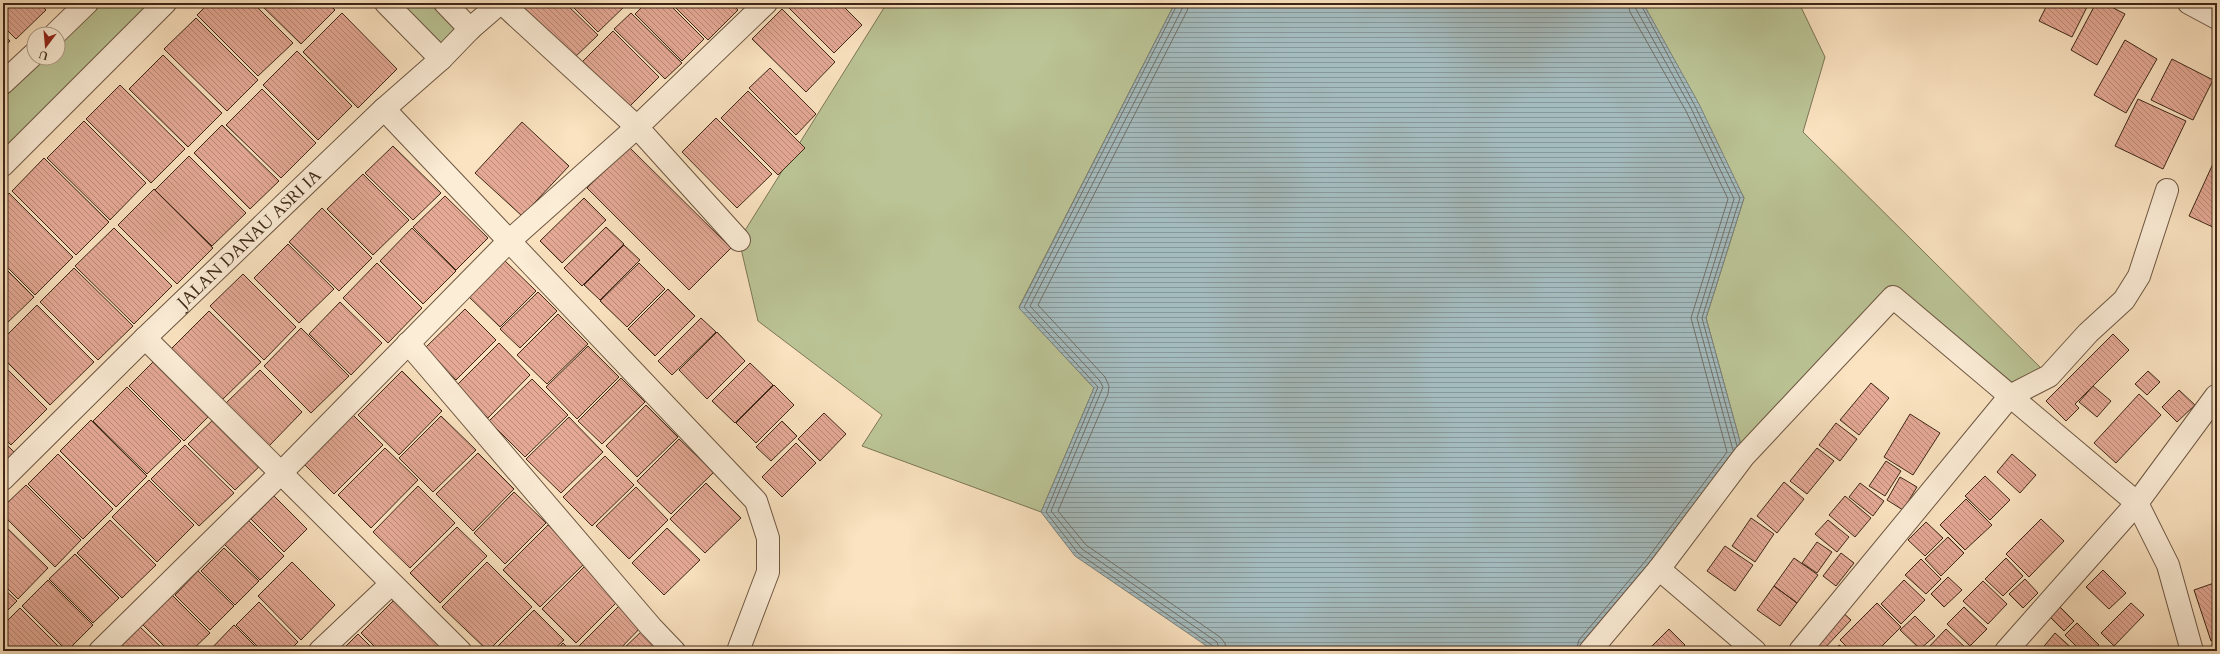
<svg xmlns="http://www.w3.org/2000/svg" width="2220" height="654" font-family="Cardo,serif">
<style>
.green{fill:#bbc496;stroke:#7c7656}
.water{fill:url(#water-rules);stroke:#7b807b}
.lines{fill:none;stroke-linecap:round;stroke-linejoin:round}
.shore{stroke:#71716a;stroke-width:1}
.building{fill:url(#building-back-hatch);stroke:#3e2717}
.minor-casing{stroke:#6d5642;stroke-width:24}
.minor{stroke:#fcedd7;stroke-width:22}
.labels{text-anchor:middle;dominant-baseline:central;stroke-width:4;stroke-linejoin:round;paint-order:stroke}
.street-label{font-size:17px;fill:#3e2717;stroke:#fcedd7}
</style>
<defs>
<pattern id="water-rules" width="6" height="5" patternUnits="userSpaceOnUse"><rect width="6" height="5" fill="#a4bbbe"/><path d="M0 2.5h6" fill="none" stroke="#879899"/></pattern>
<pattern id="building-back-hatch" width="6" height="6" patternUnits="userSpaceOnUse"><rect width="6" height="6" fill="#e5a996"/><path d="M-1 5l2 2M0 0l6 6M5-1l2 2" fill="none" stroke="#bb8a79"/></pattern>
</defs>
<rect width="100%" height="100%" fill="#fbe3c1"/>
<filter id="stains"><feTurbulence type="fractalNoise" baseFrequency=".005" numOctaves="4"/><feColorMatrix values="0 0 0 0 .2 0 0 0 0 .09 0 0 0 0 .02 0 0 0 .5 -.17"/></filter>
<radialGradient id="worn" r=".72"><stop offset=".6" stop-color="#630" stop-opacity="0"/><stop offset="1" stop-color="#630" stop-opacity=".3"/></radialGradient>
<!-- green -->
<path class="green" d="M87,3H165L3,165V83L34,58H58V34Z
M386,3H445L470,29L441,59Z
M887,3H1175L1019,307L1094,388L1041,512L862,446L882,415L758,321L739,240Z
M1643,3H1799L1825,57L1803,132L2049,376L2010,396L1892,297L1744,456L1706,318L1744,198Z"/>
<!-- water -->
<path class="water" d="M1175,3H1643L1699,104L1744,198L1706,318L1744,456L1590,651H1214L1075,556L1041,512L1094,388L1019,308Z"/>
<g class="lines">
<!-- shore -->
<path class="shore" d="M1178,3L1024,307L1098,387L1046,512L1078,553L1213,646L1215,651
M1183,3L1182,9L1030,306L1100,381L1103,387L1051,511L1082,549L1217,642L1220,651
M1189,3L1187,11L1038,305L1105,377L1109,386L1108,394L1058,511L1086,545L1220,637L1225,643L1226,651
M1634,3L1636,9L1691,108L1734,199L1697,318L1733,450
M1640,3L1695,106L1740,198L1702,318L1737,446
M1576,651L1579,640L1647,559L1727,452L1691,318L1728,199L1686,111L1630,12L1628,3"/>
</g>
<!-- building -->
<path class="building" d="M3,3H39L46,10L16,39L3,26Z
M209,3H253L293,43L258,76L197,15Z
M259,3H328L335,10L301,44Z
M527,3H565L598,35L573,59L522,8Z
M569,3H628L598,32Z
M646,3H668L704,39L682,61L635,14Z
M671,3H731L738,10L708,40Z
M792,3H840L862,25L834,53L788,7Z
M2048,3H2089L2072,37L2039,21Z
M2096,3H2104L2125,14L2097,65L2071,50Z
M782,9L835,62L806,92L752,39Z
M342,13L397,69L358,108L303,52Z
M631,13L682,63L665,79L614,29Z
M196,18L258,80L227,111L164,49Z
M613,31L659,77L626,110L580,64Z
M3,34L10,41L3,48Z
M2125,40L2157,59L2126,113L2094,95Z
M297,51L352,106L318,140L263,85Z
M163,55L222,113L188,147L129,89Z
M2172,59L2213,80L2193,120L2151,100Z
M770,68L816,114L796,135L749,88Z
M120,85L185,149L151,183L86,119Z
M262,89L316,143L281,178L226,125Z
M748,91L805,148L778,175L721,118Z
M2138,99L2186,121L2163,169L2115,146Z
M716,118L772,174L737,208L682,152Z
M84,121L146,183L110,220L47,158Z
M522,122L569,166L522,216L475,173Z
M222,125L279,181L250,209L194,153Z
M393,146L441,193L413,220L365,173Z
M629,147L731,248L689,290L587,188Z
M2217,155V229L2189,216Z
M189,156L246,213L212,246L155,190Z
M44,158L109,222L76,255L12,191Z
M363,174L409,220L373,255L327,209Z
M154,189L213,248L177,284L118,225Z
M9,193L73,257L35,295L3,263V198Z
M445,196L488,238L456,270L413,227Z
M584,198L606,220L562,263L540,241Z
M322,208L372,258L339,291L289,242Z
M606,227L624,244L582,286L564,268Z
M114,228L172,286L134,324L75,266Z
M412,228L456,271L423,304L380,261Z
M288,244L334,289L299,323L254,278Z
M624,245L640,260L600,300L584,285Z
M504,260L536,291L500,327L468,296Z
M377,263L422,308L388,343L343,298Z
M639,263L665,289L627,327L600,301Z
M3,266L34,297L3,327Z
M74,268L133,326L98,360L40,302Z
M243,274L296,327L264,360L210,306Z
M668,289L695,316L655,356L628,329Z
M538,292L557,311L520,348L500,329Z
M340,302L382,343L351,375L309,334Z
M37,305L94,362L50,405L3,358V339Z
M465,309L496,340L456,380L425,348Z
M209,311L261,362L222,400L171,349Z
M558,314L588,344L547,384L517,355Z
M701,318L716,332L672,375L658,361Z
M301,328L349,376L311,413L264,366Z
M717,332L745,361L707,399L679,370Z
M2113,334L2129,350L2075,404L2079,408L2066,421L2046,401Z
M499,343L530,375L488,418L456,386Z
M588,346L619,377L577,419L546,387Z
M158,357L213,412L184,441L129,386Z
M750,363L773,385L735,423L712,401Z
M3,365L47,409L11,445L3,437Z
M260,370L302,412L269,446L226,403Z
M402,371L442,411L399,455L358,415Z
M2148,371L2160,382L2147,395L2135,384Z
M621,378L645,402L602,444L578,421Z
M532,379L568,415L525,457L489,421Z
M1871,383L1889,398L1859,435L1840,420Z
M774,385L794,405L756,443L736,423Z
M2093,386L2111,401L2097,417L2079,402Z
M127,387L181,441L147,474L93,421Z
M2179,390L2195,405L2177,422L2162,407Z
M2139,394L2161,415L2116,463L2094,443Z
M646,405L678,437L637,477L606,446Z
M350,412L383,445L334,494L301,461Z
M824,413L846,434L820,461L798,439Z
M1910,414L1940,433L1913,475L1884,457Z
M217,416L264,462L235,490L188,444Z
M441,416L476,450L433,492L399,458Z
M569,417L603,452L561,493L526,459Z
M91,420L147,476L116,507L60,451Z
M782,421L797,436L771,461L756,447Z
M1836,423L1857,439L1840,461L1819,445Z
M679,439L714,472L671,514L637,481Z
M3,441L15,453L3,465Z
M796,443L816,463L782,497L762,477Z
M185,445L234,493L199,526L151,479Z
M385,448L418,480L371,528L338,495Z
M1817,448L1834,461L1807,494L1790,481Z
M478,453L514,489L473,531L436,494Z
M58,454L113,509L83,539L28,484Z
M2012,454L2036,475L2020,493L1997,472Z
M605,456L634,485L592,526L563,497Z
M1886,461L1901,471L1885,496L1869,486Z
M1985,476L2010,500L1990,520L1965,496Z
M1900,477L1917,487L1903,510L1887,500Z
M149,480L194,525L157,562L112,517Z
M1784,482L1804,499L1777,533L1757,516Z
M706,483L741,518L705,553L670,519Z
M1860,483L1884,501L1873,516L1849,497Z
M26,485L81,540L55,567L3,515V507Z
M418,486L455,523L410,568L373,532Z
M636,487L668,520L629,559L596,526Z
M514,492L546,523L505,564L474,533Z
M274,496L307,529L284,552L251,519Z
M1845,496L1871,518L1855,537L1829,515Z
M1966,499L1992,525L1965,550L1940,525Z
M1751,518L1774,534L1755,562L1732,546Z
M2041,519L2064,541L2029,577L2006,554Z
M110,520L156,565L122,598L77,553Z
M248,520L284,556L260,580L224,544Z
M1828,520L1849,537L1837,552L1815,534Z
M1926,522L1943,538L1925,556L1908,540Z
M3,524L48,568L18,599L3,584Z
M548,525L585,563L540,607L503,570Z
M457,527L487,556L440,603L410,573Z
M667,528L700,560L664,595L632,563Z
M1948,537L1964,553L1941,576L1925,559Z
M1817,542L1832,552L1817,573L1802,563Z
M1725,546L1753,565L1735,591L1707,571Z
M224,548L259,581L235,605L201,571Z
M1841,553L1854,563L1836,586L1823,576Z
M75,554L119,598L93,623L49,579Z
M1794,558L1818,575L1797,603L1774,586Z
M2006,558L2023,576L2003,596L1985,579Z
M1921,559L1941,579L1926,594L1905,575Z
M292,562L335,605L301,640L258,596Z
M487,562L532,607L488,651L442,607Z
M588,563L622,597L576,643L542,609Z
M2103,570L2126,593L2109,609L2086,587Z
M198,571L234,606L210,630L175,595Z
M1948,577L1962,590L1944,607L1931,594Z
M2025,579L2038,593L2023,608L2009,594Z
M48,580L93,625L67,651L22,606Z
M1904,580L1925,600L1901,624L1881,604Z
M1983,581L2007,604L1988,624L1963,601Z
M2217,582V639L2211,641L2194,590Z
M1774,586L1797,603L1780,626L1757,610Z
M3,588L17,601L3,615Z
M172,595L210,633L191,651H169L142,624Z
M394,600L439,645L433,651H379L361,633Z
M259,602L298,642L289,651H262L236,625Z
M623,602L645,623L618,651H584L579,646Z
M1877,603L1901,627L1877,651H1851L1840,640Z
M2131,603L2144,615L2114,646L2101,633Z
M2059,606L2074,621L2064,631L2049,616Z
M1964,607L1987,629L1970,646L1947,624Z
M20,608L61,649L59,651H3V625Z
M1839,609L1851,620L1823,650L1811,639Z
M534,610L564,640L552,651H493Z
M1915,616L1935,636L1920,649L1900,630Z
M2077,623L2099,645L2092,651H2081L2065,635Z
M234,625L260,651H209Z
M139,626L165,651H114Z
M644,629L666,651H621Z
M1669,629L1685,645L1679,651H1647Z
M1946,629L1969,651H1925Z
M2055,633L2075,651H2040Z
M358,634L375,651H341Z
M563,643L571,651H556Z
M2212,644H2217V651H2213Z
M1839,645L1848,651H1835Z"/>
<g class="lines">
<!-- minor casing -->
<g class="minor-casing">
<g id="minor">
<path d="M386,3L441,59"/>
<path d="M445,3L470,29"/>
<path d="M502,3L637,127L739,240"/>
<path d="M2189,3L2217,18"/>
<path d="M55,34L87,3"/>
<path d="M3,83L34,54"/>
<path d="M384,109L756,501L768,538V572L738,651"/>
<path d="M3,165L165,3"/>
<path d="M145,338L460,651"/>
<path d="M408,343L651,627L674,651"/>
<path id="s1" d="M3,479L145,338L384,109L441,59L470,29L500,3"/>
<path d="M1659,569L1755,651"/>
<path d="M100,651L280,474L508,242L637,127L766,3"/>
<path d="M320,651L391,584"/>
<path d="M1590,651L1659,569L1744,456L1893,297L2137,503L2168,565L2192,651"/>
<path d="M1800,651L2010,396L2049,376L2088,333L2124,300L2139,276L2167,190"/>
<path d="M2006,651L2137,503L2216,396"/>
</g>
</g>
<!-- minor -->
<use href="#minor" class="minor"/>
</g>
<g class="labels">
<!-- street labels -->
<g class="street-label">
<text stroke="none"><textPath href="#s1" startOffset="344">JALAN DANAU ASRI IA</textPath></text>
</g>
</g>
<!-- margin -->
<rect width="2220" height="654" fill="none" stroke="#fbe3c1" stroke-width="16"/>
<rect x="4" y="4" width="2212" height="646" fill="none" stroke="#3e2717" stroke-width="2"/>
<rect x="8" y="8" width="2204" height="638" fill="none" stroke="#3e2717"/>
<!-- north arrow -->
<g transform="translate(46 46) rotate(196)"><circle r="19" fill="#fcedd7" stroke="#b09e8a"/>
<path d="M0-3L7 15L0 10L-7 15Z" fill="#8f2418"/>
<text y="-6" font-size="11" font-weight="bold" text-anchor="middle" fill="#3e2717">U</text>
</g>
<rect width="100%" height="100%" filter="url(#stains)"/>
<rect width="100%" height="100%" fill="url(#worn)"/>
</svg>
